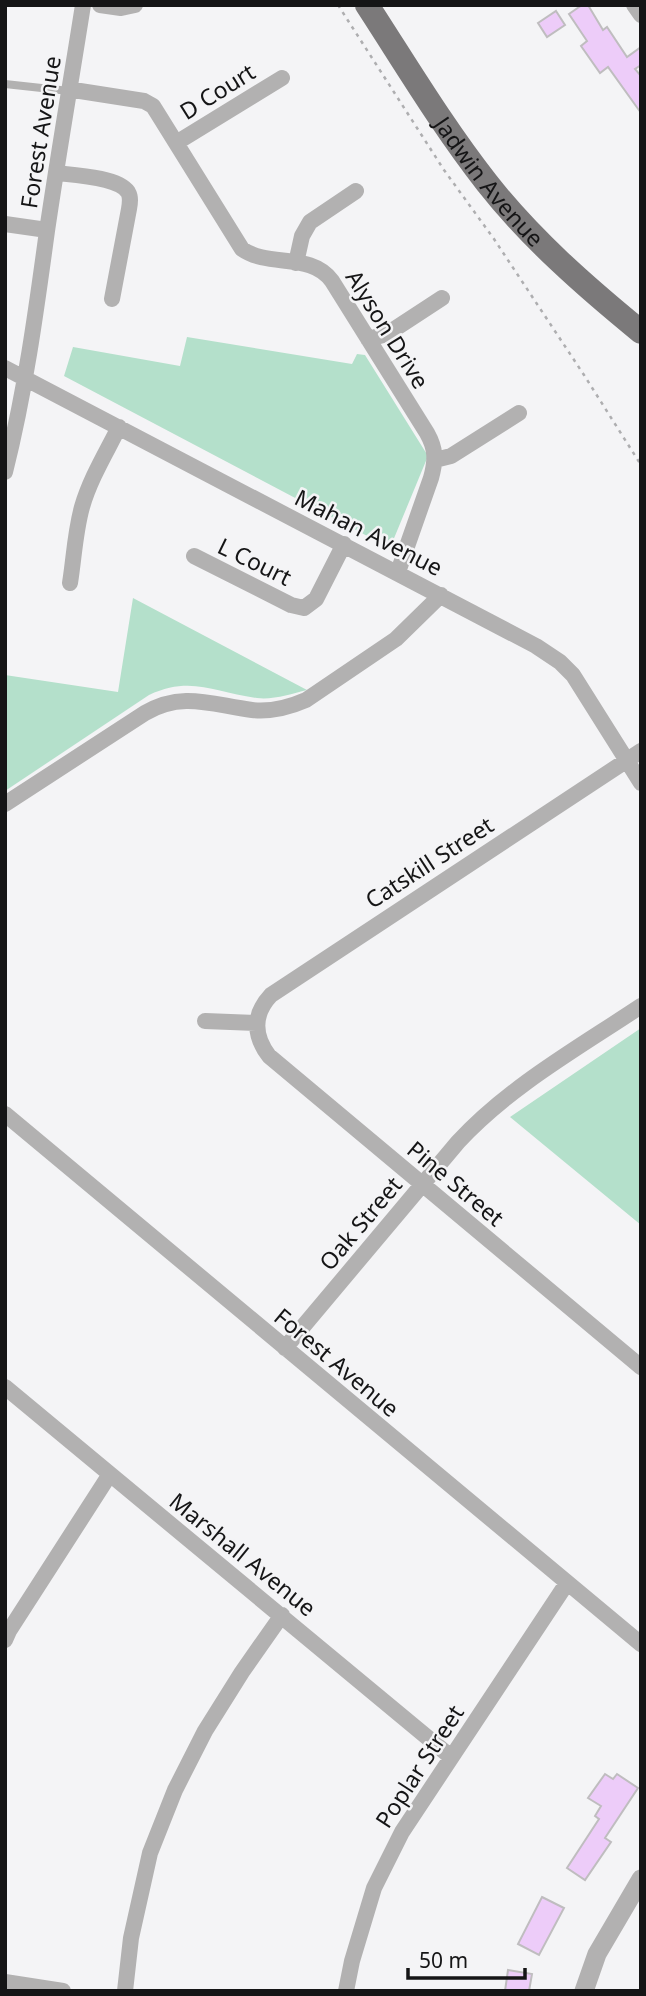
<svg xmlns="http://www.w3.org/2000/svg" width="646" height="1996" font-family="'Noto Sans',sans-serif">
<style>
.green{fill:#b4e0cb}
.building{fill:#edccf9;stroke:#bfbdbf;stroke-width:2}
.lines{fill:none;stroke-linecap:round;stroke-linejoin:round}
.path{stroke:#aeaeb0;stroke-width:2.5;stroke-dasharray:3.5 5;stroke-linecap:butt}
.service{stroke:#b2b1b1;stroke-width:8}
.minor{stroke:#b2b1b1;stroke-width:16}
.tertiary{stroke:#b2b1b1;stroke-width:19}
.primary{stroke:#7b797a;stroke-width:24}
.labels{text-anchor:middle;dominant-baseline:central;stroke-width:5;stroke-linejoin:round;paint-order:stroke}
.street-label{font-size:23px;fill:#151516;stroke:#f4f4f6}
</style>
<rect width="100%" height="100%" fill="#f4f4f6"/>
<!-- green -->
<path class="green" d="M187,337L352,364L357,354L365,355L428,456L390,548L64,376L73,347L180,366Z
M133,598L307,690C291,694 273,700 257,698C215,693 192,675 149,695L5,791V675L118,692Z
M641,1028V1225L510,1117Z"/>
<!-- building -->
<path class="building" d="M582,5H588L603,30L607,27L627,57L641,47V65L635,69L641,76V113L608,67L600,73L581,46L587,41L569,14Z
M556,11L565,25L547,37L538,23Z
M605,1774L613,1779L617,1774L638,1788L605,1838L611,1842L585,1880L567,1868L599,1819L595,1816L601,1806L588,1798Z
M542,1897L564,1908L539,1955L518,1944Z
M508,1970L532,1974L529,1991H505Z"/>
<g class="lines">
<!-- path -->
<path class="path" d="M338,5L444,170L494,239L584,375L641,465"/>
<!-- service -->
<path class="service" d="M5,84L69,91"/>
<!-- minor -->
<path class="minor" d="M100,5L121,8L135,5
M634,5L641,15
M69,91H80L144,101L153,106L158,114L242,249C269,268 311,252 332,281L427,433C436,449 436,460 431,478L398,572
M176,143L282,78
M56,173C73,175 118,177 128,192C131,197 130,203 129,209L112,299
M5,224L47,230
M296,263L302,236L310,222L356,191
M368,339L387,334L442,298
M5,368L536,646L560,662L573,675L641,783
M435,460L451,456L519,413
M5,472C25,393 36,312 47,231C58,156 71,81 83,5
M194,556L291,605L304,608L316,599L344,544
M70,583C74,558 75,532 82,507C90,479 106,453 119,427
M641,751L271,995C253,1014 253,1035 269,1056L641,1367
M5,804L145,713C183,691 212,705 252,710C271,712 290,707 306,700L396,639L441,595
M205,1021L256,1023
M5,1114L641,1644
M285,1348L458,1142C510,1086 578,1048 641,1006
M5,1387L451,1757
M5,1640L9,1631L110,1474
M5,1982L63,1991
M125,1991L131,1938L150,1853L175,1790L205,1731L242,1672L282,1615
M346,1991L352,1961L374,1888L402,1832L567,1583"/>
<!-- tertiary -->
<path class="tertiary" d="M584,1991L597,1954L641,1879"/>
<!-- primary -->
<path class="primary" id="s1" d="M367,5C406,65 443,127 487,183C531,239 586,287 641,332"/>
</g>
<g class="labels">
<!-- street labels -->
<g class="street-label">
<text transform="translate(217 91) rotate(-32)">D Court</text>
<text transform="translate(40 132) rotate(-81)">Forest Avenue</text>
<text stroke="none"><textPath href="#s1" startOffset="215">Jadwin Avenue</textPath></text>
<text transform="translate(388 329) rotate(58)">Alyson Drive</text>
<text transform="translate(369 532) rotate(27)">Mahan Avenue</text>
<text transform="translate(255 561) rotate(26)">L Court</text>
<text transform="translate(429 862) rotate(-33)">Catskill Street</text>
<text transform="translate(456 1183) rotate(40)">Pine Street</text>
<text transform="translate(360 1223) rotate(-50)">Oak Street</text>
<text transform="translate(337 1362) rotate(40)">Forest Avenue</text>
<text transform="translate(243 1554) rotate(39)">Marshall Avenue</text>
<text transform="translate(419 1766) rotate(-57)">Poplar Street</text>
</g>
</g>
<!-- border -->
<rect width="646" height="1996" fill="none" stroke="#151516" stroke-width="14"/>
<!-- scale -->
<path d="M408 1968v10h117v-10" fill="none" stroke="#151516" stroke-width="3.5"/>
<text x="419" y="1968" font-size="21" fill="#151516" stroke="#f4f4f6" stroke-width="5" paint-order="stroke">50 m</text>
</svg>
